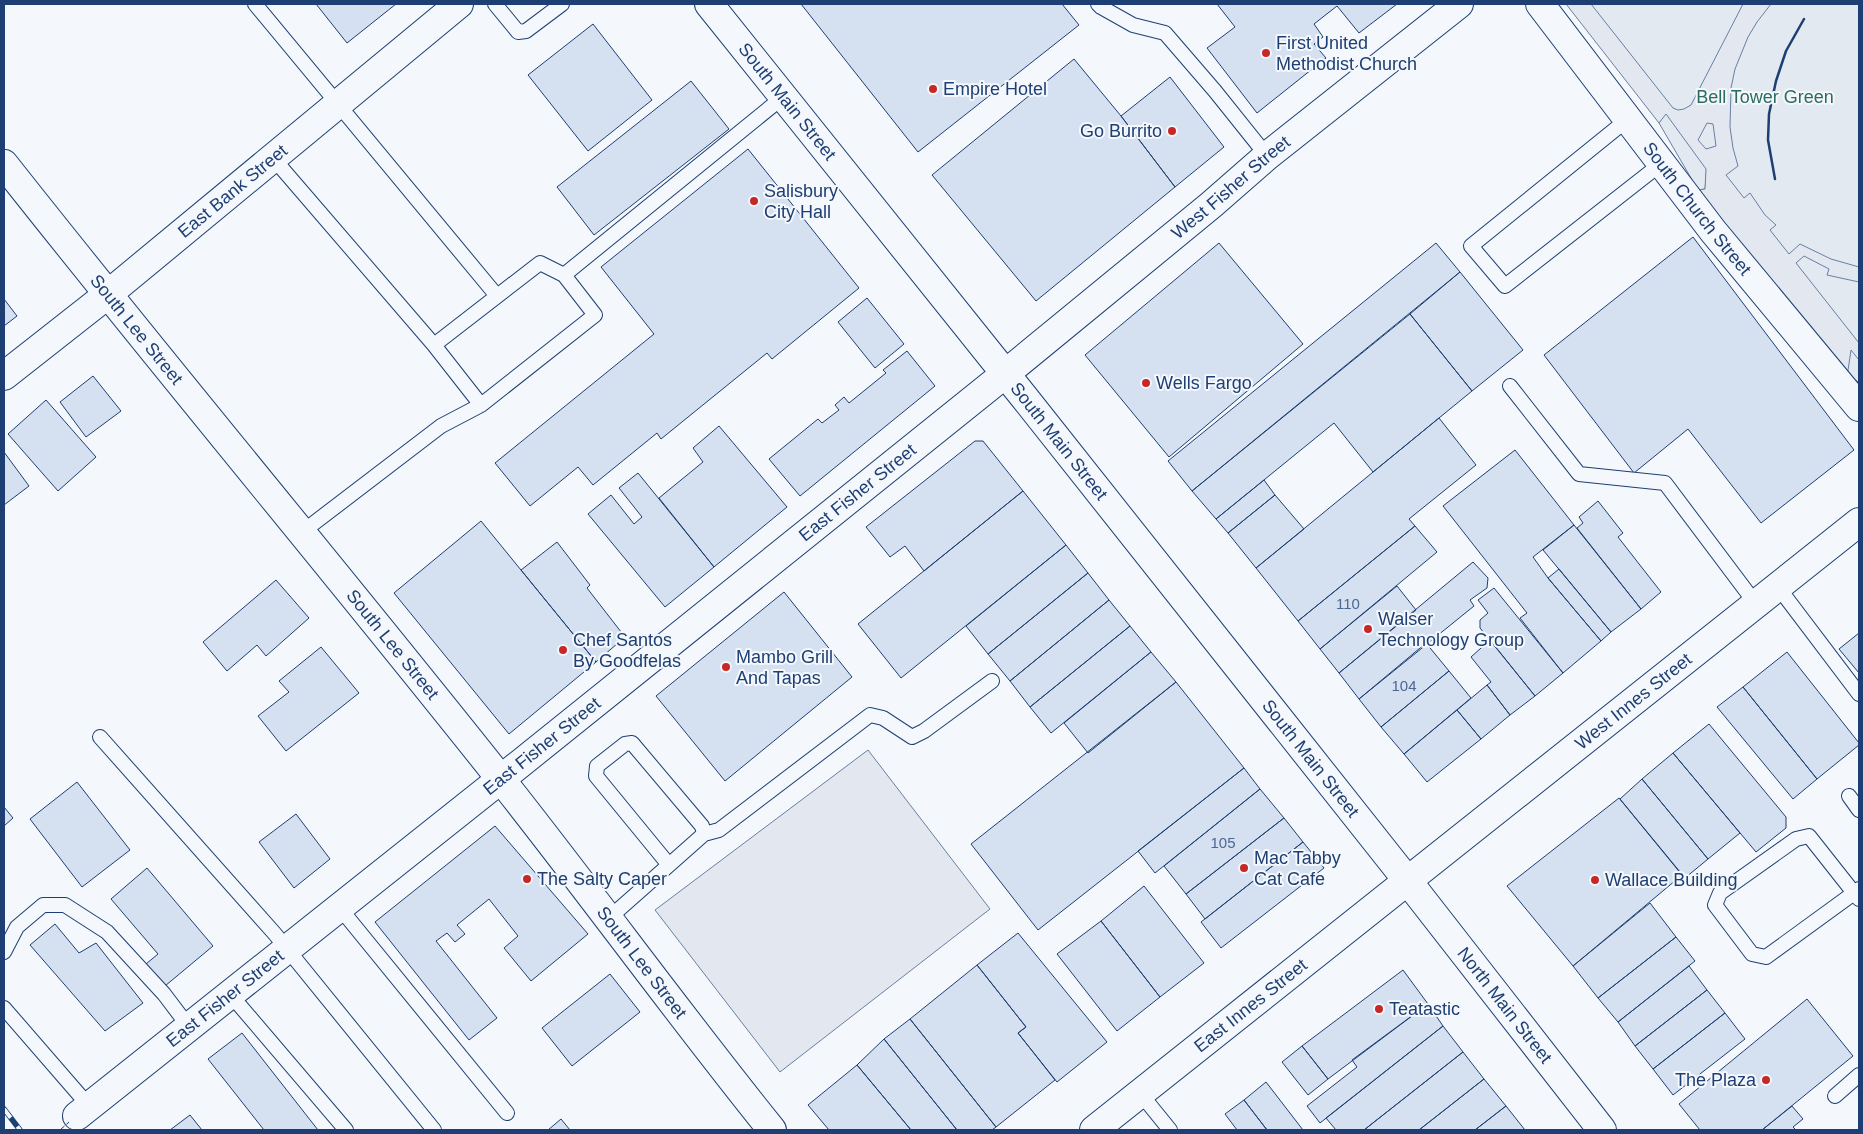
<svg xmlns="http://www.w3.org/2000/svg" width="1863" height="1134" font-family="Arial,sans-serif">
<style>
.green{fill:#e3e9f0;stroke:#687fa3}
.parking{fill:#e3e8f0;stroke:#687fa3;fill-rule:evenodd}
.building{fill:#d5e0f0;stroke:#1d3f73}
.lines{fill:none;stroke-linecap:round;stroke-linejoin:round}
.lane-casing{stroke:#1d3f73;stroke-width:16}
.street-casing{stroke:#1d3f73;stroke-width:30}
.primary-casing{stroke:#1d3f73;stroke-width:30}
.lane{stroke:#f4f7fb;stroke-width:14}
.street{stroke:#f4f7fb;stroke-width:28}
.primary{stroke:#f4f7fb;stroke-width:28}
.rail-casing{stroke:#1d3f73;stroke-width:5.5}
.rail{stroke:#f4f7fb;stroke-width:4;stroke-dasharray:11;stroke-linecap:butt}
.fence{stroke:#1d3f73;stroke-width:1;stroke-dasharray:6 2.5;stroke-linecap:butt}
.wall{stroke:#1d3f73;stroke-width:2.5}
.poi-dot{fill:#c62828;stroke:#f4f7fb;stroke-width:2}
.labels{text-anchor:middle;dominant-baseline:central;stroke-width:4;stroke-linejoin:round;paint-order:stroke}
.number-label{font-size:15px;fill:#4b6792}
.poi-label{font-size:18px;fill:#1d3f73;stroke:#f4f7fb;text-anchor:start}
.park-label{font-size:18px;fill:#2c6c60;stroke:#f4f7fb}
.street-label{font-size:18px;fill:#1d3f73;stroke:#f4f7fb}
</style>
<rect width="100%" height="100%" fill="#f4f7fb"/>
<!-- green -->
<path class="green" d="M1578,4H1859V382L1847,377L1707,169L1705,189L1698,190L1659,123L1665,114Z"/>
<!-- parking -->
<path class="parking" d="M1566,4H1591L1673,108L1678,110L1684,109L1691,105L1743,4H1771L1757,22L1748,37L1735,69L1731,88L1730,127L1733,148L1738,166L1726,175L1744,198L1750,193L1765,215L1776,225L1770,230L1789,254L1800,244L1831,259L1859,267V282L1827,275L1829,269L1804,256L1796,263L1859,343V360L1851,350L1847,377L1698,190L1705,189L1706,169L1666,114L1659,123ZM1707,123L1713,124L1716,146L1706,149L1698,140Z
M868,750L990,909L780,1072L655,910Z"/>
<!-- building -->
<path class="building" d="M316,4H396L347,43Z
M801,4H1062L1079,25L918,152Z
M1217,4H1397L1359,33L1337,6L1314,24L1323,37L1314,44L1326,58L1257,113L1207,48L1235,27Z
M593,24L652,100L588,151L528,75Z
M1074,59L1121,116L1175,187L1036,301L932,175Z
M1170,77L1224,147L1175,187L1121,116Z
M691,81L729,129L594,235L557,187Z
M748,149L859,288L772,359L767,353L661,439L657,433L593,485L578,467L530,506L495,463L654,334L601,267Z
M1693,237L1854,450L1761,523L1688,429L1634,473L1544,355Z
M1219,243L1303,344L1169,457L1085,355Z
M1436,243L1460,272L1192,491L1168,461Z
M1460,272L1523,350L1472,391L1410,314Z
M867,298L904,344L875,368L838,322Z
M4,299L17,316L4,326Z
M1410,314L1472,391L1373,472L1334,423L1216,519L1192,491Z
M907,351L935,386L800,496L769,459L818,419L822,423L839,410L835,405L844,397L849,403L886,373L883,370Z
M93,376L121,411L86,437L60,402Z
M46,400L96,457L58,491L8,434Z
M1439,418L1476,465L1409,519L1415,526L1298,621L1256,568Z
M719,426L787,507L714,567L659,498L703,462L693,448Z
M975,441H983L1023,491L924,571L905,546L890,557L866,527Z
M1515,450L1574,525L1533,557L1548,578L1601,641L1563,673L1520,618L1527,613L1443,506Z
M4,452L29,486L4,505Z
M638,473L714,567L665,607L588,514L611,495L634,524L642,517L619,488Z
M1264,480L1275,495L1228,533L1216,519Z
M1023,491L1066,545L901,678L858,624Z
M1275,495L1304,529L1256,568L1228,533Z
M1598,501L1623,533L1618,537L1661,592L1641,609L1577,528L1583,523L1579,517Z
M481,521L596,662L509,734L394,593Z
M1574,525L1641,609L1611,632L1543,550Z
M1415,526L1437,552L1320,649L1298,621Z
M557,542L590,585L587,588L625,637L596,662L521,570Z
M1066,545L1088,573L988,654L966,626Z
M1473,562L1488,578L1487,588L1470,600L1474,606L1359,699L1339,673Z
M1559,569L1611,632L1601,641L1548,578Z
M1088,573L1109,600L1010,681L988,654Z
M276,580L309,618L266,656L257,645L227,671L203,642Z
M1397,586L1416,610L1339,673L1320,649Z
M1494,588L1563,673L1535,696L1480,628V620L1488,613L1478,600Z
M784,592L852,677L725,781L656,696Z
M1109,600L1130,626L1030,707L1010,681Z
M1130,626L1151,652L1051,733L1030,707Z
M1859,633V673L1839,649Z
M1490,640L1535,696L1510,715L1487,685L1491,682L1471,657Z
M1426,643L1449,671L1381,727L1359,699Z
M321,647L359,693L286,751L258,716L289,692L279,681Z
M1151,652L1176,682L1088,753L1064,723Z
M1787,652L1859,743V745L1817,779L1743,687Z
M1449,671L1471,698L1404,754L1381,727Z
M1176,682L1244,768L1038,930L971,844Z
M1487,685L1510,715L1481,739L1457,710Z
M1743,687L1817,779L1793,799L1717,707Z
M1457,710L1481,739L1427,782L1404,754Z
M1709,724L1786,817V828L1756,852L1673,753Z
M1673,753L1740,833L1708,859L1642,779Z
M1244,768L1260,789L1155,873L1138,851Z
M1642,779L1708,859L1685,878L1620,799Z
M77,782L130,850L82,887L30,819Z
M1260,789L1284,818L1186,894L1164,866Z
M1619,798L1682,875L1573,966L1507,886Z
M4,807L13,818L4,826Z
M296,814L330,859L294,888L259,842Z
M1284,818L1303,842L1205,919L1186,894Z
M495,826L588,934L531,981L504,948L518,936L489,899L457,925L465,934L455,942L447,933L436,941L497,1018L469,1040L375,922Z
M1303,842L1324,868L1221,948L1201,922Z
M147,868L213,946L165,986L146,964L158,954L111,899Z
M1144,886L1204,963L1160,997L1101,921Z
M1650,903L1676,937L1598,998L1573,966Z
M1101,921L1160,997L1117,1031L1057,954Z
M55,924L79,953L96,943L143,1003L105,1031L30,945Z
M1018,933L1107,1042L1057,1082L1018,1033L1026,1027L977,965Z
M1676,937L1695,961L1618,1022L1598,998Z
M977,965L1026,1027L1018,1033L1055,1080L996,1127L910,1019Z
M1689,966L1707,990L1635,1046L1618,1022Z
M1403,970L1428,1004L1328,1079L1302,1046Z
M610,974L640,1012L572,1066L542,1028Z
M1707,990L1725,1013L1653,1069L1635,1046Z
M1807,999L1853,1056L1762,1130H1700L1679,1104Z
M1428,1004L1443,1026L1320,1123L1307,1106L1357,1067L1352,1060Z
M1725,1013L1745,1039L1673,1095L1653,1069Z
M910,1019L996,1127L992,1130H957L884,1039Z
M1443,1026L1463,1052L1364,1130H1336L1326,1118Z
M242,1033L318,1130H264L208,1059Z
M884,1039L957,1130H911L857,1065Z
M1302,1046L1328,1079L1308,1095L1282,1062Z
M1463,1052L1484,1079L1419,1130H1364Z
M857,1065L911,1130H829L808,1105Z
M1484,1079L1506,1106L1475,1130H1419Z
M1266,1082L1303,1130H1267L1244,1100Z
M1244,1100L1267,1130H1237L1225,1114Z
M1506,1106L1525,1130H1475Z
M1792,1106L1803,1119L1793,1127L1796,1130H1762Z
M190,1115L202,1130H170Z
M561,1119L570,1130H548Z"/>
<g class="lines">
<!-- lane casing -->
<g class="lane-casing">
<path id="lane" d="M255,4L497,296
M495,4L518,32L526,31L562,4
M1098,4L1101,7L1133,25L1165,33L1215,91L1267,156
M1628,119L1471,246L1505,286L1662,163
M273,158L434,345
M564,275L783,97
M1510,386L1579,474L1665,483L1756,604
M301,533L441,426L481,405L434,345L540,263L564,275L595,315L481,405
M1778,587L1859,694
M100,737L275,934L434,1130
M1849,796L1859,810
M704,834L719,830L870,715L883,718L912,737L924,731L992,681
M1859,889L1854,893L1766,957L1752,954L1715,905L1720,893L1796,839L1809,836L1854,893L1859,899
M339,907L507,1113
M608,919L669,865L596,776L597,766L625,744L632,743L702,826L704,834L669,865
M4,952L17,927L43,905H65L107,932L164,994L189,1027
M230,994L346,1130
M4,1008L89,1106
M1140,1093L1170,1130
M1835,1096L1859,1075"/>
</g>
<!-- street casing -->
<g class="street-casing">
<g id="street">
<path id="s1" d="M1540,4L1713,231L1859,407"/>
<path id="s2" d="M4,164C168,372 338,574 503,782C594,897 680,1016 772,1130"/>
<path id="s3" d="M4,376L107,295L459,4"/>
<path id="s4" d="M77,1116L501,779L1005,374L1211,205L1267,156L1459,4"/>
</g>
</g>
<!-- primary casing -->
<g class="primary-casing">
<g id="primary">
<path id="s5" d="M709,4L1024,397L1407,880L1602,1130"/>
<path id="s6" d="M1094,1130L1859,522"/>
</g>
</g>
<!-- lane -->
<use href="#lane" class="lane"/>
<!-- street -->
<use href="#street" class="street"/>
<!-- primary -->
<use href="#primary" class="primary"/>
<!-- rail casing -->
<g class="rail-casing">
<path id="rail" d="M4,1109L20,1130"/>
</g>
<!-- rail -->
<use href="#rail" class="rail"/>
<!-- fence -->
<path class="fence" d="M60,1130L69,1122"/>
<!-- wall -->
<path class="wall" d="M1775,179L1768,140L1769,114L1776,81L1786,51L1804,19"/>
</g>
<!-- markers -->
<g class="poi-dot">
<circle cx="1266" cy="53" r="5"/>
<circle cx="933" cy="89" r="5"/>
<circle cx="1172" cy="131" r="5"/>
<circle cx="754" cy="201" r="5"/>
<circle cx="1146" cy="383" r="5"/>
<circle cx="1368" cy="629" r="5"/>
<circle cx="563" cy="650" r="5"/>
<circle cx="726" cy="667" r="5"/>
<circle cx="1244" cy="868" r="5"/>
<circle cx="527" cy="879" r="5"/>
<circle cx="1595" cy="880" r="5"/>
<circle cx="1379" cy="1009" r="5"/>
<circle cx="1766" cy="1080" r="5"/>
</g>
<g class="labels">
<!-- number labels -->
<g class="number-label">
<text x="1348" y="603">110</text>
<text x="1404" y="685">104</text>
<text x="1223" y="842">105</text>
</g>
<!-- poi labels -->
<g class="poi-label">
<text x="1276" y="43">First United<tspan x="1276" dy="21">Methodist Church</tspan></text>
<text x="943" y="89">Empire Hotel</text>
<text x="1162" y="131" text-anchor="end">Go Burrito</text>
<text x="764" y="191">Salisbury<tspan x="764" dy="21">City Hall</tspan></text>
<text x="1156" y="383">Wells Fargo</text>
<text x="1378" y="619">Walser<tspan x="1378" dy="21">Technology Group</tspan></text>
<text x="573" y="640">Chef Santos<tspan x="573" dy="21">By Goodfelas</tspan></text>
<text x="736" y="657">Mambo Grill<tspan x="736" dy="21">And Tapas</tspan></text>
<text x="1254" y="858">Mac Tabby<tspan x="1254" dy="21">Cat Cafe</tspan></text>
<text x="537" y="879">The Salty Caper</text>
<text x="1605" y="880">Wallace Building</text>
<text x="1389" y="1009">Teatastic</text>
<text x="1756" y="1080" text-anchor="end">The Plaza</text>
</g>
<!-- park labels -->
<g class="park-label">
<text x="1765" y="97">Bell Tower Green</text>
</g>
<!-- street labels -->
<g class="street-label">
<text stroke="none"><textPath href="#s5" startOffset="125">South Main Street</textPath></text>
<text stroke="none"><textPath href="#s4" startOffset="1481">West Fisher Street</textPath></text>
<text stroke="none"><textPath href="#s3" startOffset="294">East Bank Street</textPath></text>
<text stroke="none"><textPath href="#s1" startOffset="258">South Church Street</textPath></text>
<text stroke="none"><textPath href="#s2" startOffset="212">South Lee Street</textPath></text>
<text stroke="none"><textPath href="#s5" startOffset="560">South Main Street</textPath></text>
<text stroke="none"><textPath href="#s4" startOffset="999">East Fisher Street</textPath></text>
<text stroke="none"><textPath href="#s2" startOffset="618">South Lee Street</textPath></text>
<text stroke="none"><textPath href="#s6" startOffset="689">West Innes Street</textPath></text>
<text stroke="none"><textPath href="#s4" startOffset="594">East Fisher Street</textPath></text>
<text stroke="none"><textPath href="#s5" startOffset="965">South Main Street</textPath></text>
<text stroke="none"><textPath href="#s2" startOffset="1022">South Lee Street</textPath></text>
<text stroke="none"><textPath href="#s4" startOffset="189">East Fisher Street</textPath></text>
<text stroke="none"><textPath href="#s6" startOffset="200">East Innes Street</textPath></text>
<text stroke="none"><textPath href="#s5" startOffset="1279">North Main Street</textPath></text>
</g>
</g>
<!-- border -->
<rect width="1863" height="1134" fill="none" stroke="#1d3f73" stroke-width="10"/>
</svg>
